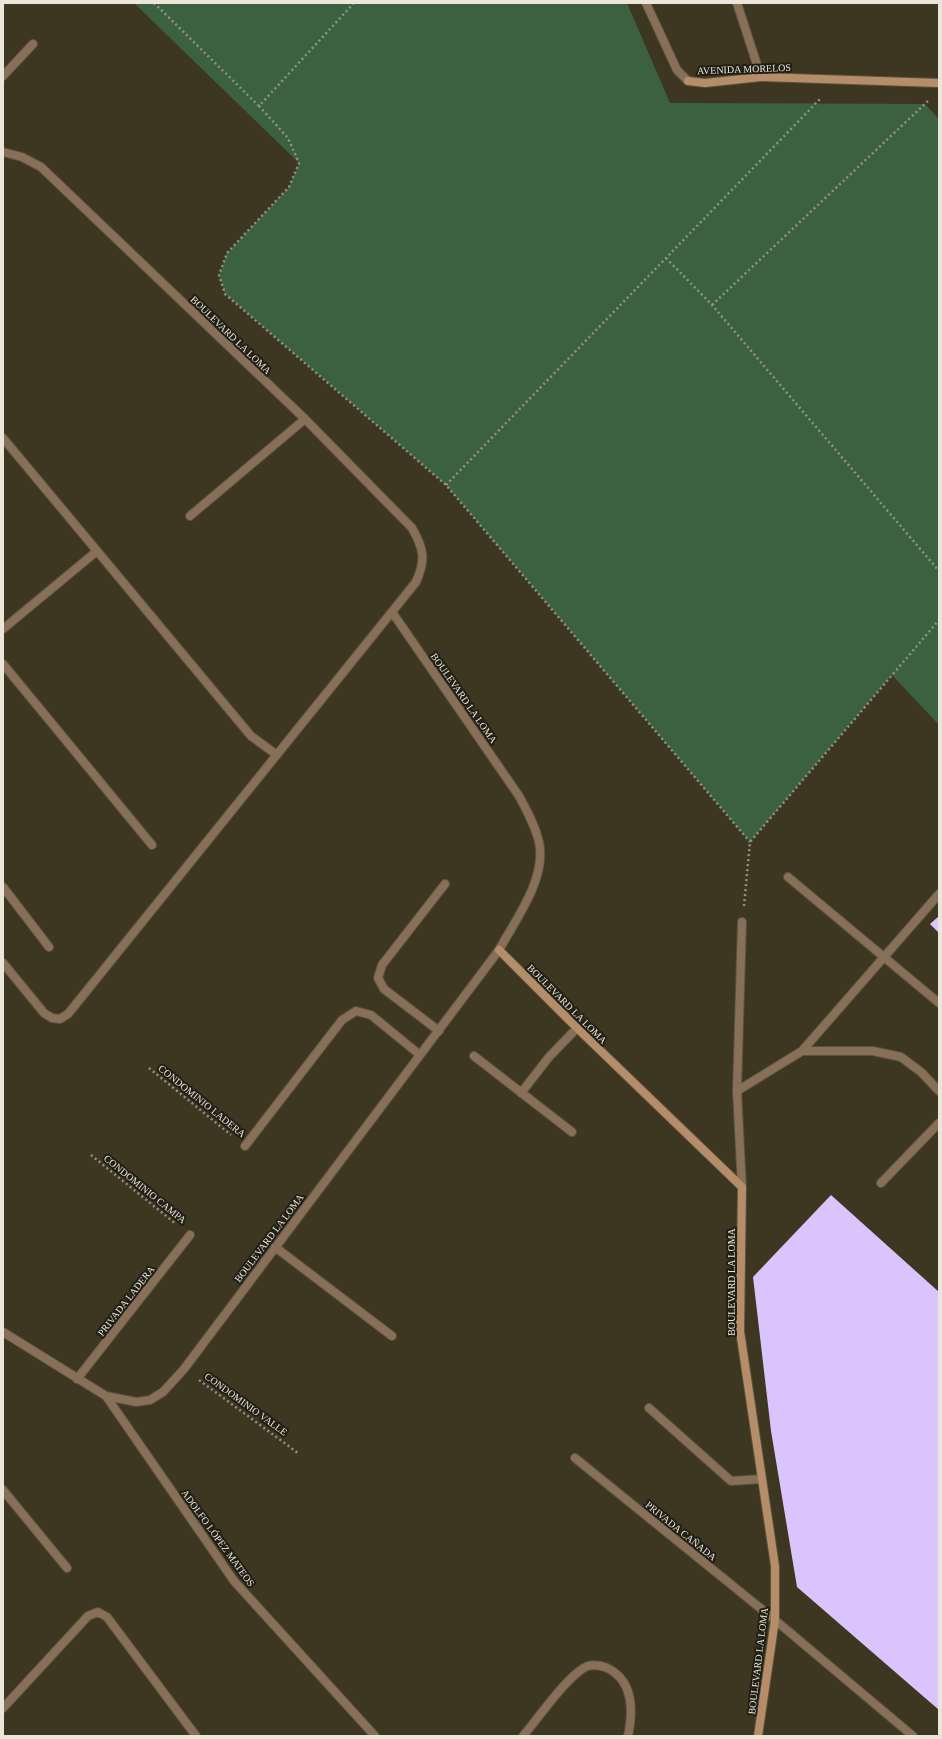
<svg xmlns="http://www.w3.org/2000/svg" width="942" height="1739" font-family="Georgia,serif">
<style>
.green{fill:#3c6141}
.building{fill:#dbc3fb}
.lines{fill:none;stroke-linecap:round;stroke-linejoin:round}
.lane-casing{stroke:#59523f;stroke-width:10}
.street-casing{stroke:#59523f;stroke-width:10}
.secondary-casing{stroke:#59523f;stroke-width:10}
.path{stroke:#969181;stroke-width:2.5;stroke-dasharray:2 3;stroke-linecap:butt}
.lane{stroke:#886f58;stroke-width:8}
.street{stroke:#886f58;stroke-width:8}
.secondary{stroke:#b58e69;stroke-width:8}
.labels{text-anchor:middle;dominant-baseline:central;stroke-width:4;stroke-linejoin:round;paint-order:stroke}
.street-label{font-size:10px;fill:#eae7da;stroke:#211e15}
</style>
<rect width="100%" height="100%" fill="#3d3621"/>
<!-- green -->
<path class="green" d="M134,3H627L670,103L925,104L939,119V725L892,675L750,842L446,485L225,294L219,275L227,253L289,187L299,163Z"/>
<!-- building -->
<path class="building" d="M939,916V933L930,924Z
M831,1195L939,1292V1710L797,1587L771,1431L753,1277Z"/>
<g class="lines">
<!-- lane casing -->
<g class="lane-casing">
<path id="lane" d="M788,877L939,1003
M802,1051L939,894
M737,1091L802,1051H873L901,1057L921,1072L939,1091
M881,1183L939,1123
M775,1620L913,1736"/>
</g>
<!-- street casing -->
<g class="street-casing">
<path id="street" d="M646,3L677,70L688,81
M737,3L761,77
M3,76L33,44
M3,152L22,157L41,167L305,419L412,528C424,549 426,560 416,582L68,1014L60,1019L52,1018L44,1013L3,963
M3,438L251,736L277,755
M190,516L305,419
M3,629L97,551
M3,664L152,845
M3,887L49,947
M439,1031L384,989L378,978L382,965L445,884
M474,1056L572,1132
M521,1093L549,1057L577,1028
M245,1146L342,1020L356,1011L371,1015L420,1055
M742,1187L737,1091L742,922
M275,1247L392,1336
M3,1332L106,1396L136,1402L150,1400L163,1392L184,1369L499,950C516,919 547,878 539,842C535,825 527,811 519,796L392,612
M77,1379L190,1235
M106,1396L234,1581L375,1736
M649,1408L731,1481L762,1479
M575,1458L775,1620
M3,1490L67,1568
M3,1708L88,1616L98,1612L107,1617L196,1736
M523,1736C537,1720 569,1673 588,1666C595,1664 605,1666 611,1670C634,1684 633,1712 628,1736"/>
</g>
<!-- secondary casing -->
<g class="secondary-casing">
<path id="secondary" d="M688,81L705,83L761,77L939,83
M499,950L577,1028L742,1187L740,1331L775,1566V1620L758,1736"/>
</g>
<!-- path -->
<path class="path" d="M154,3L259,106
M354,3L259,106L288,138L299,163L289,187L227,253L219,275L225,294L446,485L750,842
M666,258L712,305L939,571
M712,305L928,101
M446,485L821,98
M744,906L750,842L939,620
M149,1068L231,1135
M91,1155L176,1224
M199,1380L298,1453"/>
<!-- lane -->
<use href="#lane" class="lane"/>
<!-- street -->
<use href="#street" class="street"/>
<!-- secondary -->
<use href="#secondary" class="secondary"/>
</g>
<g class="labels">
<!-- street labels -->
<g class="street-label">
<text transform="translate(744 69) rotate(-2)">AVENIDA MORELOS</text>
<text transform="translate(231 335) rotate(44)">BOULEVARD LA LOMA</text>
<text transform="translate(464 698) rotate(55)">BOULEVARD LA LOMA</text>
<text transform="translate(567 1004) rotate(45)">BOULEVARD LA LOMA</text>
<text transform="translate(202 1101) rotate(39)">CONDOMINIO LADERA</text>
<text transform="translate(145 1189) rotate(39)">CONDOMINIO CAMPA</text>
<text transform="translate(269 1238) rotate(-53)">BOULEVARD LA LOMA</text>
<text transform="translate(731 1282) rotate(-90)">BOULEVARD LA LOMA</text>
<text transform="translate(126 1301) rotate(-52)">PRIVADA LADERA</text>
<text transform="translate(246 1404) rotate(36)">CONDOMINIO VALLE</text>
<text transform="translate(681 1531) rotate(39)">PRIVADA CAÑADA</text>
<text transform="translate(218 1538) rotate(54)">ADOLFO LÓPEZ MATEOS</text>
<text transform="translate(758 1661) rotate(-83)">BOULEVARD LA LOMA</text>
</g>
</g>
<!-- border -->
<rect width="942" height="1739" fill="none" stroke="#eae7da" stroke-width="8"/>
</svg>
